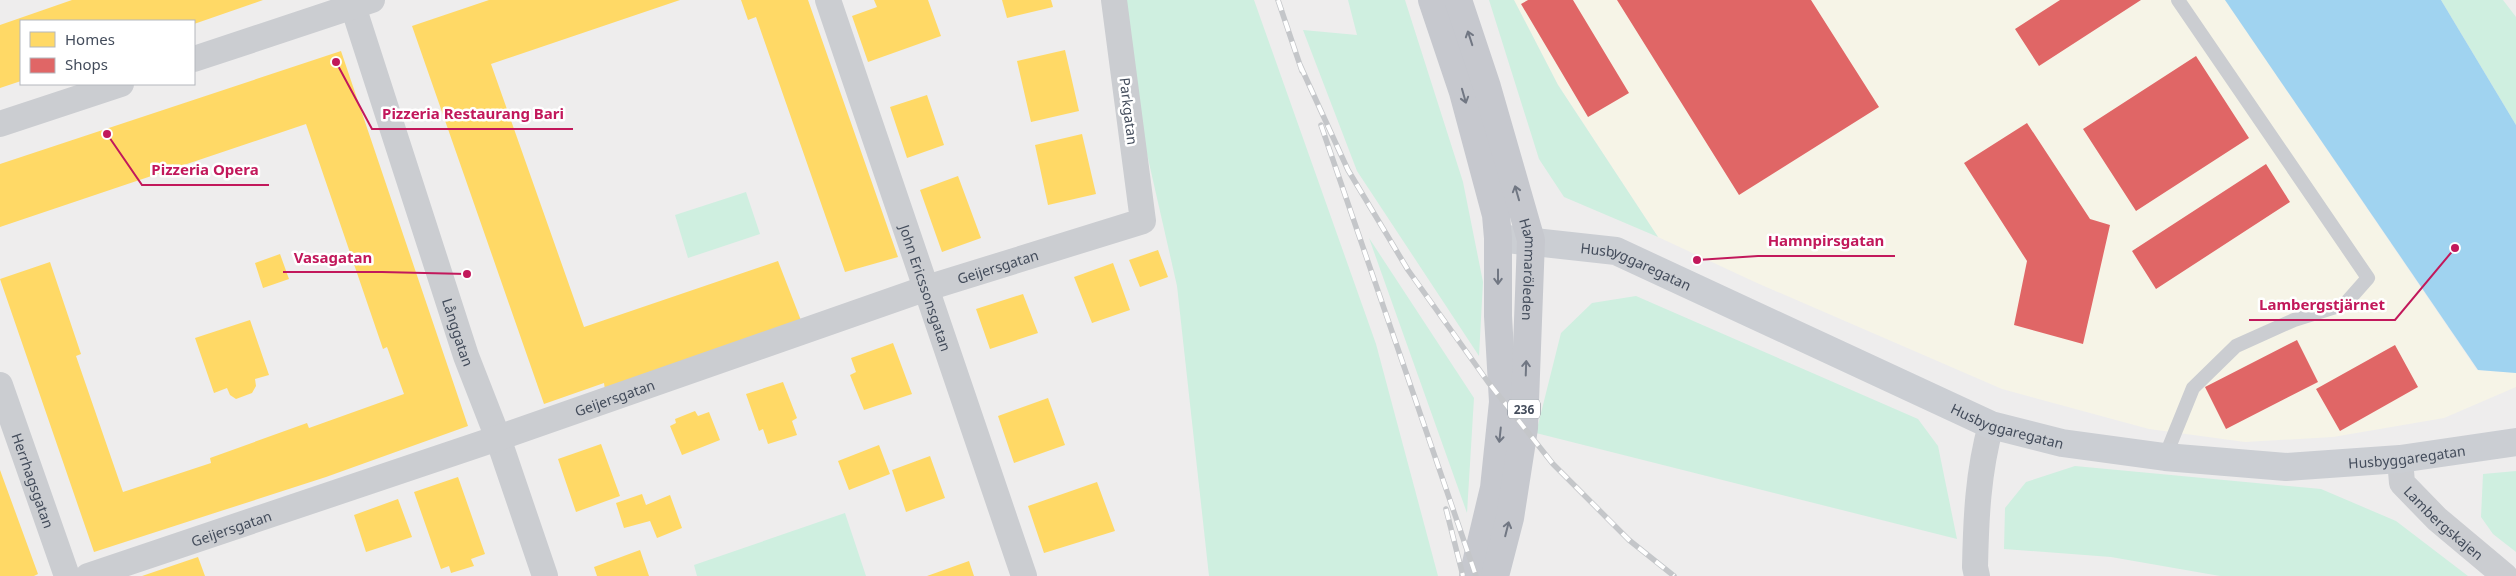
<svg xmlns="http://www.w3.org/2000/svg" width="2516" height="576" font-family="'Noto Sans',sans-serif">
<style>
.commercial{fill:#f6f4e7}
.green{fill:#cfefe0}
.water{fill:#a0d3f0}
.homes{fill:#ffd966}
.shops{fill:#e06666}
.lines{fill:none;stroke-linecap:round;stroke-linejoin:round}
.lane{stroke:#cbcdd1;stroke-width:14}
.street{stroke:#cbcdd1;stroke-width:26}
.secondary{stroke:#cbced3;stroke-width:28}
.primary{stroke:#c6c8ce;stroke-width:28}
.rail-casing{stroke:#c4c6c9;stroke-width:5.5}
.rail{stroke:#fff;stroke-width:4;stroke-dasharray:11;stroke-linecap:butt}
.oneway{stroke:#717783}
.labels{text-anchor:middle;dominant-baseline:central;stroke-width:5;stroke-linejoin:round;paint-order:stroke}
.shield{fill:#fff;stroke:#7b828c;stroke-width:1}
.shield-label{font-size:12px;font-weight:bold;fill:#434c5b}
.street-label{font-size:14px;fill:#434c5b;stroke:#fff}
.leader{fill:none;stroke:#c2185b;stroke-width:2}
.callout-dot{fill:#c2185b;stroke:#fff;stroke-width:2}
.callout-label{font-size:15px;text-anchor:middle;font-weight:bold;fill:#c2185b;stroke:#fff;stroke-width:5;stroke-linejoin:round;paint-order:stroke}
</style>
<rect width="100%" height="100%" fill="#eeeded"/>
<!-- commercial -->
<path class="commercial" d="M1514,0H2225L2477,370L2516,373V387L2444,418L2333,437L2245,442L2149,429L2002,389L1757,283L1658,237L1558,85Z"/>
<!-- green -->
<path class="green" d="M1112,0H1254L1376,344L1438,576H1209L1177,286Z
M1348,0H1405L1463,182L1483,282L1479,356L1357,171L1303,30L1357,35Z
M1489,0H1514L1558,85L1658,237L1564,197L1539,159Z
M2441,0H2503L2516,17V125Z
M746,192L760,234L688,258L675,215Z
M1369,238L1474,398L1467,513Z
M1636,296L1918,419L1938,446L1957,539L1536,433L1561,333L1592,303Z
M2075,466L2321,489L2396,521L2468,576H2220L2111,557L2004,549L2005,508L2026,482Z
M2516,471V552L2493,534L2481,517L2483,474Z
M845,513L866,576H697L694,565Z"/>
<!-- water -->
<path class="water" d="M2225,0H2441L2516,125V373L2478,370Z"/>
<!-- homes -->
<path class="homes" d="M72,0H263L194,24V21H21V81L0,88V25Z
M489,0H680L491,64L584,327L778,261L802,323L605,390L604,383L544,404L412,26Z
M741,0H808L898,257L845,272L756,17L748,20Z
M874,0H928L941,36L868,62L852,16L877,7Z
M1002,0H1051L1053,7L1007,18Z
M1065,50L1079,111L1031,122L1017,61Z
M341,51L468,426L326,477L94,552L0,279L50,262L81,354L76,356L123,492L211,463L210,458L307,423L309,428L404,394L387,347L383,349L306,124L0,227V164Z
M927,95L944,145L907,158L890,107Z
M1082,134L1096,194L1048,205L1035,145Z
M958,176L981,238L942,252L920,190Z
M1158,250L1168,277L1140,287L1129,260Z
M280,254L289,279L263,288L255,263Z
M1113,263L1130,310L1092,323L1074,277Z
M1023,294L1038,333L990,349L976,309Z
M250,320L269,375L255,379L256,386L252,393L236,399L230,395L227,388L214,393L195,338Z
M893,343L912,394L864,410L850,375L856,372L851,358Z
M783,382L797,418L792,421L797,435L768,444L763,429L759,431L746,394Z
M1048,398L1065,445L1014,463L998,416Z
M695,411L698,416L709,412L720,440L682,455L670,426L676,423L675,419Z
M601,444L620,496L576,512L558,459Z
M879,445L890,474L849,490L838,461Z
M930,456L945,498L906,512L892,470Z
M0,470L38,574L34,576H0Z
M458,477L485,554L471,559L474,566L451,573L449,566L441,569L414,492Z
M1097,482L1115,531L1044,553L1028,506Z
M642,494L646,505L670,495L682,528L657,538L650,521L624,528L616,503Z
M398,499L412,537L366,552L354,515Z
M640,550L649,576H597L594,567Z
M198,557L205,576H142Z
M969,561L974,576H927Z"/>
<!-- shops -->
<path class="shops" d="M1528,0H1573L1629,93L1588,117L1521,4Z
M1617,0H1811L1879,107L1739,195Z
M2060,0H2141L2039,66L2015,29Z
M2196,56L2249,138L2136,211L2083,129Z
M2027,123L2090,219L2110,225L2083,344L2014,325L2027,261L1964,163Z
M2266,164L2290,202L2156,289L2132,251Z
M2297,340L2318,382L2226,429L2205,387Z
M2395,345L2418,387L2340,431L2316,389Z"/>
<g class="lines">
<!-- lane -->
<path class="lane" d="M2165,457L2193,388L2236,346L2294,320L2345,304L2368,278L2178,0"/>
<!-- street -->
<g class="street">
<path id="s1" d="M351,0L466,356L498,438L545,576"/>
<path id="s2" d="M828,0L1024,576"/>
<path d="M194,59L372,0"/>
<path d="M0,124L121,84"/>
<path id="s3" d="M0,385L67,576"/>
<path id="s4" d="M2400,459L2402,483L2437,519L2505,576"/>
<path id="s5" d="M88,576L498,438L927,288L1143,221L1114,0"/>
<path d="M1977,576L1975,567C1976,518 1978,472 1991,425"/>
</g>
<!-- secondary -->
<path class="secondary" id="s6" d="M1498,238L1616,251L1991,425L2062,443L2165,457L2286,467L2400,459L2516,442"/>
<!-- primary -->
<g class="primary">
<path d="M1432,0L1463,92L1496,215L1498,238V316L1503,402L1494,488L1473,576"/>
<path id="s7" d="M1458,0L1487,87L1531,240L1524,428L1510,518L1495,576"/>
</g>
<!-- rail casing -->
<g class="rail-casing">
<path id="rail" d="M1278,0L1302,71
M1300,65L1348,170L1408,270L1488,382L1553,464L1629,540L1674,576
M1321,125L1476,576
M1446,509L1463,576"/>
</g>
<!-- rail -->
<use href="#rail" class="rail"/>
</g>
<!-- one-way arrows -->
<defs><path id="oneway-shaft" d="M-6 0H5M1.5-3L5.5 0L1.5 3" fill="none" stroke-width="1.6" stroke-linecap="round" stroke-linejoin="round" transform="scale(1.25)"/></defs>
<g class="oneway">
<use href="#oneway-shaft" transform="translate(1470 38) rotate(-108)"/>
<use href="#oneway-shaft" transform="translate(1464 96) rotate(74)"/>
<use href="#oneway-shaft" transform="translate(1517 193) rotate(-106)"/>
<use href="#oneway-shaft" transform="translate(1498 277) rotate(90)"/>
<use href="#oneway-shaft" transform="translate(1526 368) rotate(-88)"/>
<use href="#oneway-shaft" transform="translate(1500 435) rotate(96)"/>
<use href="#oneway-shaft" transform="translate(1507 529) rotate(-76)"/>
</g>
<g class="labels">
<!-- shield labels -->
<rect class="shield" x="1508" y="399.5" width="32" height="19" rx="4"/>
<g class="shield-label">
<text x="1524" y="409">236</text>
</g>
<!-- street labels -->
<g class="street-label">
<text transform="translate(1129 111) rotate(83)">Parkgatan</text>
<text stroke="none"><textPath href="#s5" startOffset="961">Geijersgatan</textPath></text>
<text stroke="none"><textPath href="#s6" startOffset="142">Husbyggaregatan</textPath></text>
<text stroke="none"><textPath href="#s7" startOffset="280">Hammaröleden</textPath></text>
<text stroke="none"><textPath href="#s2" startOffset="304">John Ericssonsgatan</textPath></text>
<text stroke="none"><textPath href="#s1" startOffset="349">Långgatan</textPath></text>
<text stroke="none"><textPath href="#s5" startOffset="556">Geijersgatan</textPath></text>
<text stroke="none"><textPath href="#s6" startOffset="548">Husbyggaregatan</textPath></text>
<text stroke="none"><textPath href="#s6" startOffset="952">Husbyggaregatan</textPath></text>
<text stroke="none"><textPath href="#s3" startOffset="101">Herrhagsgatan</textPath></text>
<text stroke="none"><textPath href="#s4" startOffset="82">Lambergskajen</textPath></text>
<text stroke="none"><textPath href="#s5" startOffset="151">Geijersgatan</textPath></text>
</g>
</g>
<!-- callouts -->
<path class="leader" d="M336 62L372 129H573M107 134L142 185H269M1697 260L1758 256H1895M467 274L382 272H283M2455 248L2395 320H2249"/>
<g class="callout-dot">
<circle cx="336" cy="62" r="5"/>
<circle cx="107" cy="134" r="5"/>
<circle cx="1697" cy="260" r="5"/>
<circle cx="467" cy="274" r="5"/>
<circle cx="2455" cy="248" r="5"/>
</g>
<g class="callout-label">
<text x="473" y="119">Pizzeria Restaurang Bari</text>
<text x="205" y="175">Pizzeria Opera</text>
<text x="1826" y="246">Hamnpirsgatan</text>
<text x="333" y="263">Vasagatan</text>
<text x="2322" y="310">Lambergstjärnet</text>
</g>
<!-- legend -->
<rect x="20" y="20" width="175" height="65" fill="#ffffff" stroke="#b4b7bd"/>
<rect x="30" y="32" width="25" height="15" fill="#ffd966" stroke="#b4b7bd"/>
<text x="65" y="45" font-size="15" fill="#434c5b">Homes</text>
<rect x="30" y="58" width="25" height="15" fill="#e06666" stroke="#b4b7bd"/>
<text x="65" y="70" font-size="15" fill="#434c5b">Shops</text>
</svg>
